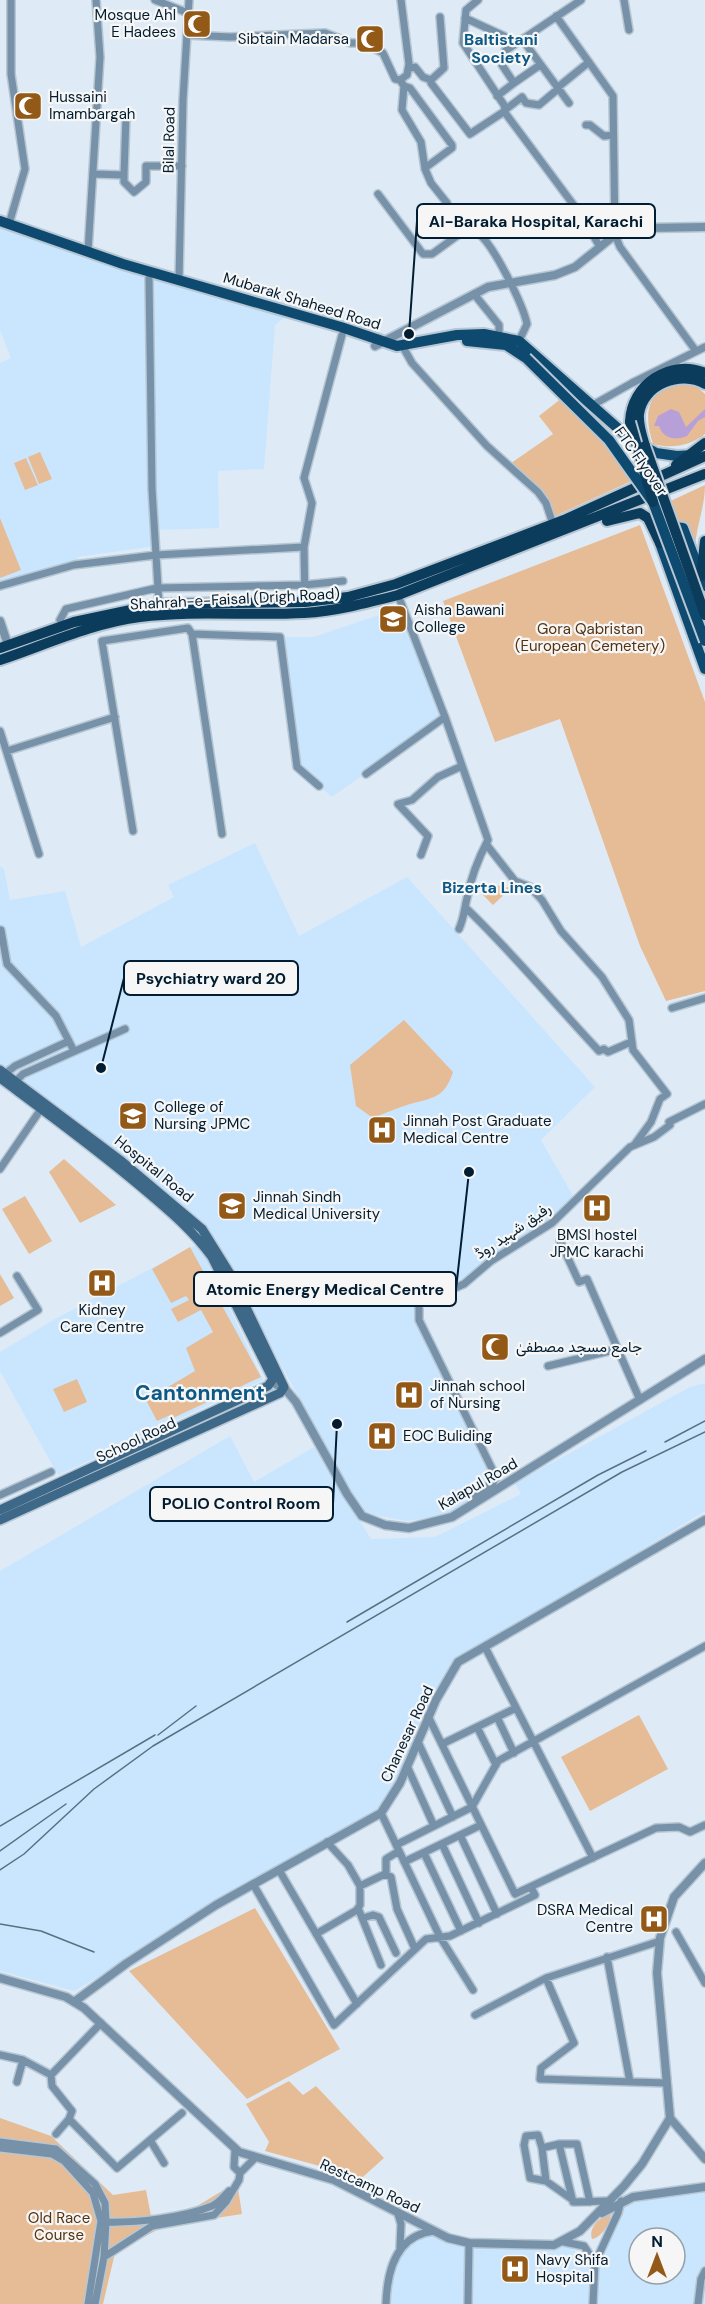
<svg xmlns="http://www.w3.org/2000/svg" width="705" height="2304" font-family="'DM Sans',Vazirmatn,sans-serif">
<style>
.built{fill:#c9e6fe;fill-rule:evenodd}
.green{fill:#e6bc96}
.water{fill:#b7a0d8}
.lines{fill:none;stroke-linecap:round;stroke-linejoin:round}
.minor-casing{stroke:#b6c6d3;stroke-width:10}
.tertiary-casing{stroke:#b6c6d3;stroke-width:11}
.secondary-casing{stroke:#b6c6d3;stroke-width:12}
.primary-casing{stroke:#b6c6d3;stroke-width:14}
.trunk-casing{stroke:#b6c6d3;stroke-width:14}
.minor{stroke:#7792a8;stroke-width:7}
.tertiary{stroke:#7792a8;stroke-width:8}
.secondary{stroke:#3e6888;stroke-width:9}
.primary{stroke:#0e4970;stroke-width:10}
.trunk{stroke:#0c3c5c;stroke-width:10}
.rail{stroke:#5a7080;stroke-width:1.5}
.primary-bridge-casing{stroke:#b6c6d3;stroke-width:14;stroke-linecap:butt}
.trunk-bridge-casing{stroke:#b6c6d3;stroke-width:14;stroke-linecap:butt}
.primary-bridge{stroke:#0e4970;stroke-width:10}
.trunk-bridge{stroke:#0c3c5c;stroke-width:10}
.labels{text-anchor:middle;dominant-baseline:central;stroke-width:4.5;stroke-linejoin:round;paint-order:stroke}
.poi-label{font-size:15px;fill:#021d31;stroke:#f6f6f6;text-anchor:start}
.street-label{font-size:15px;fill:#021d31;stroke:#f6f6f6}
.park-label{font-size:15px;fill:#553310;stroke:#f6f6f6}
.neighbourhood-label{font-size:16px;font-weight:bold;fill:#0c5886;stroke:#f6f6f6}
.district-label{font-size:21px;font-weight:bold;fill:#0c5886;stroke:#f6f6f6}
.leader{fill:none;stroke:#021d31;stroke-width:2}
.callout-dot{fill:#021d31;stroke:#f6f6f6;stroke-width:2}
.callout{fill:#f6f6f6;stroke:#021d31;stroke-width:2}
.callout-label{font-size:16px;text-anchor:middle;font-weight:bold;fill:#021d31}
</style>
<rect width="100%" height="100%" fill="#deebf6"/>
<!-- built -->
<path class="built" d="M0,225L288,315L275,325L264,469L218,471L219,528L155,530V546L77,557L79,564L0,586V363L11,358L0,330Z
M403,607L445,717L332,797L297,767L280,637H313Z
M255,843L299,936L407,877L595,1087L541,1140L576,1201L532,1236L464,1284L419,1304V1320L496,1480L453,1511L433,1518L406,1521L375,1515L358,1508L314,1424L215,1247L203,1229L0,1070V866L4,869L10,900L65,891L81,947L174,897L168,885Z
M196,1245L207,1260L263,1380L58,1475L0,1371V1352L55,1319Z
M705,1383V1511L458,1662L381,1813L74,1991L0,1971V1571L230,1436L254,1482L314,1447L371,1539L435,1537L521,1494L515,1483L690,1387Z
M705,2190V2304H386L395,2256L422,2232L469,2243L539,2251L568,2246L595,2265L621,2201ZM639,2238H675V2274H639Z"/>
<!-- green -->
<path class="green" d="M685,384L695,385L705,394V434C690,446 672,449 653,444C643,413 646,387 685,384Z
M562,398L592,424L636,479L551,518L543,499L507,466L553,434L539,416Z
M40,452L52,479L39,484L28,457Z
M26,458L38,485L25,490L14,463Z
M705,485C705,507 696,527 695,548L682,523L651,510Z
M0,518L21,570L0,578Z
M640,525L705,702V991L666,1001L640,946L560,719L495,742L443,601Z
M490,884L511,888L493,905L481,893Z
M404,1020L453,1072C445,1098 432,1098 410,1104C397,1108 385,1113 373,1118L356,1106L350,1065Z
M64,1159L116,1205L80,1223L49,1172Z
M25,1196L52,1241L29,1254L2,1209Z
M190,1247L261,1377L171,1419L168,1416L157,1421L146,1400L195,1371L186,1348L213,1332L201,1310L178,1322L171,1309L189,1300L186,1296L171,1303L152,1269Z
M0,1274L14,1298L0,1306Z
M77,1379L87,1402L64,1412L53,1389Z
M639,1715L668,1769L590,1811L561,1757Z
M255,1908L340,2049L247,2099L129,1971Z
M289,2081L303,2095L316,2086L384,2158L355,2184L338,2174L332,2165L323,2167L265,2151L269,2142L246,2104Z
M0,2118L51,2136L113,2195L146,2190L151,2216L192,2209L237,2182L242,2214L164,2226L115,2253L103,2304H0Z
M611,2214C610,2224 601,2238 592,2239C588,2228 600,2216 611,2214Z"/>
<!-- water -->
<path class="water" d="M671,409L679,412L686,427L705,409V417L698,421L687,436C676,441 663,439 659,426H654L658,416Z"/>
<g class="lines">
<!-- minor casing -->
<g class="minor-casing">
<path id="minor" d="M155,0L188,13
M478,0L466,10L463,43L504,105L506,114L581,215L600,247
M624,0L629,30
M556,16L613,96L615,235L620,247L696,351
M440,17L444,68L431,80V83L470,134L505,111
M465,18L504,36L512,44
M187,35L230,37L325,33L351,43H364L383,53L395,79L400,80L404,86L402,110L421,142L425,169L431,183L447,203L451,231C460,236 470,227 478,233C494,245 523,305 527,324L519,341
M522,39L569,103
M408,69L415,67L423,77L431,80
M400,80L407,75L409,64L401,0
M514,83L540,65
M404,86L410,88L452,145V148L425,168
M557,88L589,62
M497,96L514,83L502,65L505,51L581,0
M505,110L522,97L526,103L539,105L558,89
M97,115L126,116L124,175
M586,125H590L604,136L613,135
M94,174L124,175V182L134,192L146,182V166H182
M378,194L423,254H432L461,233
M9,224L25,169L11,74V0
M88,251L100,57L96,0
M149,278L152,489L159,604
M179,280L183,100L189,0
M474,294L499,325V336
M403,347L412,363L487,446L538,492L546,503L553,524
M591,406L632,383L705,347
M0,586L74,565L156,555L304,547
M398,595L445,717L488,840C478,859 471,877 467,898C464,910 464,918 459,929
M305,602L304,547L312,503L304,478L342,335
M60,620L66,609L157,588L304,585L343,581
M192,634L222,834
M0,731L39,854
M7,751L115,717
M366,774L445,717
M133,831L102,641L188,628L192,634L280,637L297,767L319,786
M486,844L515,881L530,887L542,900L561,931L602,977L629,1020L633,1050L667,1094L660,1099L651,1122L635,1144
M421,855L428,836L398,804L412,800L438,777L462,766
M466,908C513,953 554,1003 599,1051L604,1049L608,1052L631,1042
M1,930L7,964L56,1016L74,1051
M672,1008L705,998
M6,1073L15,1066L69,1041
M16,1081L23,1074L125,1029
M0,1169L41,1109
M560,1241L579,1282L587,1279L640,1400
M0,1333L38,1310L17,1276
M548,1366L618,1349
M0,1495L51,1472
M472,1496L493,1483L496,1477L419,1320V1304L464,1284L491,1261L552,1223L630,1147L654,1137L670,1125L669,1122L705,1104
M485,1647L593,1858
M428,1716L515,1894L656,1828L679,1827L690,1832L705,1825
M497,1717L514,1753
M477,1727L496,1765
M418,1742L453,1817
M442,1744L516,1708
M407,1766L434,1826
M381,1813L440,1937L473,1990
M460,1835L497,1914
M327,1842L348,1865L360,1886
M442,1844L479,1923
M396,1845L472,1807L498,1761L705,1646
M424,1853L461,1931
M404,1862L481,1825
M279,1870L357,2004
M386,1874V1859L399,1851
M253,1884L334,2025L426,1939L450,1936L535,1895L531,1887
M358,1908L381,1965
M363,1918L373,1915L379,1917L396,1953
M676,1932L705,1983
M316,1934L357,1910L360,1905V1886L385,1874L391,1877L397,1909L415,1949
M607,1957L630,2082
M546,1978L574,2043L541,2068L540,2079L666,2083
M475,2015L546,1978L657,1942
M0,2055L23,2060L51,2075L101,2023
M51,2075L52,2086L72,2111L69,2119L117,2168L182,2113
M17,2082L23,2060
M56,2134L69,2119
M150,2140L164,2163
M0,2142L56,2149L95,2184L105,2203L106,2222L104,2257L95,2304
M559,2144H577L590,2202
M0,2148L52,2154L64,2161L93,2193L101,2221L88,2304
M542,2148L546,2181
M235,2150L234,2167L240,2173
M570,2198L546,2181L530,2178L524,2145L526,2136L538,2135L542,2148L559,2144L573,2202L608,2201
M398,2214L401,2224L400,2247
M104,2222C136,2223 182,2218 212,2206C219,2203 224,2196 229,2191
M564,2242L584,2246L595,2263
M104,2257L152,2226L214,2215L226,2202L239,2180L240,2173L254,2159
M386,2304C387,2271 396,2235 434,2231
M468,2304L469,2243
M593,2304L595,2263L618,2213L621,2201
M698,2304L701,2279L705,2271"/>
</g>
<!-- tertiary casing -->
<g class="tertiary-casing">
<path id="tertiary" d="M375,346L488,287L555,275L575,267L615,235L648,228L705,227
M0,621L8,645
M272,1382L286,1390L296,1402L347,1494L362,1516L385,1525L409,1528L452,1517L705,1359
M0,1978L66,1997L84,2008L239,2152L334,2180L448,2238L469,2243L554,2245L580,2231L624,2186L642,2164L670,2118L657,1973L660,1938L674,1897L705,1863
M74,2002L127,1963L216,1905L381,1813L400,1783L436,1700L458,1662L705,1520
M670,2118L705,2159
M602,2213L633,2197L705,2187"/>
</g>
<!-- secondary casing -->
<g class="secondary-casing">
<path id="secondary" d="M0,1070L120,1160L202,1229L230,1274L284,1387L280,1393L0,1520
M0,1078C47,1113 95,1148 140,1186C166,1208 192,1229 212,1257L273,1379L268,1386L0,1510"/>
</g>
<!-- primary casing -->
<g class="primary-casing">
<path id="primary" d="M0,221L123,264L341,327L397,346L457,335L484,334L519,341L630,439L656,453L677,456L693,455
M467,341L506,345L526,358
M705,586L683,528L668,526L660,543L705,669"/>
</g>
<!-- trunk casing -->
<g class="trunk-casing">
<path id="trunk" d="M630,422C631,385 670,358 705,373
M645,446C642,436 638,425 639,414C643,384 681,370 705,384
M676,465L705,443
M607,521L640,513L648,518L660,543
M701,576L705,541
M0,648L74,622L159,604L305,602L348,597L396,584L564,520L705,456
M0,660C45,645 92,623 140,617C194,610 249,616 304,613C336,611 367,603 398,595L705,474"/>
</g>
<!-- minor -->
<use href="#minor" class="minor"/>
<!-- tertiary -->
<use href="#tertiary" class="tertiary"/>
<!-- secondary -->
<use href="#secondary" class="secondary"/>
<!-- primary -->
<use href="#primary" class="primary"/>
<!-- trunk -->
<use href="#trunk" class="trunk"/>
<!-- rail -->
<path class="rail" d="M665,1442L705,1421
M347,1622L598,1475L646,1451
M158,1735L196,1706
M0,1826L155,1735
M0,1851L66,1804
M0,1870L24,1854L94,1789L153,1746L622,1472L705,1432
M0,1924L41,1931L94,1952"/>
<!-- primary-bridge casing -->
<g class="primary-bridge-casing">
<path id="primary-bridge" d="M526,358L609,440L653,502L705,641"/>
</g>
<!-- trunk-bridge casing -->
<g class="trunk-bridge-casing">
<path id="trunk-bridge" d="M630,422L653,502
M645,446L705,615"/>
</g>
<!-- primary-bridge -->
<use href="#primary-bridge" class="primary-bridge"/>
<!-- trunk-bridge -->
<use href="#trunk-bridge" class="trunk-bridge"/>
</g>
<!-- icons -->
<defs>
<g id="mosque-square" transform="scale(1.5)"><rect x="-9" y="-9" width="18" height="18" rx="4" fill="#935917" stroke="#f6f6f6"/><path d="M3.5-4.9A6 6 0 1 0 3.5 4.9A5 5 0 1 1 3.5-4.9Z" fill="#fff"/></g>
<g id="university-square" transform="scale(1.5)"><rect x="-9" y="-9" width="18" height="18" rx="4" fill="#935917" stroke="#f6f6f6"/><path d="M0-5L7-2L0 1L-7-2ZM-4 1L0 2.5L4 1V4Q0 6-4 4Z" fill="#fff"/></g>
<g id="hospital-square" transform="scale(1.5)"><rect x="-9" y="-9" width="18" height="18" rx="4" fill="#935917" stroke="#f6f6f6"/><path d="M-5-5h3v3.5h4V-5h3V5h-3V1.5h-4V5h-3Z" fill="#fff"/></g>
</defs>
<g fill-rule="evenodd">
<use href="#mosque-square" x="197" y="24"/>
<use href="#mosque-square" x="370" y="39"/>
<use href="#mosque-square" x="28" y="106"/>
<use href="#university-square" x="393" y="619"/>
<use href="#university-square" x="133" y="1116"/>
<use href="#hospital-square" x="382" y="1130"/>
<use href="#university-square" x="232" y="1206"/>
<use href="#hospital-square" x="597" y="1208"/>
<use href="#hospital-square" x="102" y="1283"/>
<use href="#mosque-square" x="495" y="1347"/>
<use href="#hospital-square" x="409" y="1395"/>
<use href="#hospital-square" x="382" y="1436"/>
<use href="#hospital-square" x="654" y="1919"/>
<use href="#hospital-square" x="515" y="2269"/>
</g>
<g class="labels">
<!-- poi labels -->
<g class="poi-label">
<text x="176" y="15" text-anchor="end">Mosque Ahl<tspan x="176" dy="17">E Hadees</tspan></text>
<text x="349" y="39" text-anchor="end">Sibtain Madarsa</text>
<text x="49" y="97">Hussaini<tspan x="49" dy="17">Imambargah</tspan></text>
<text x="414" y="610">Aisha Bawani<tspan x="414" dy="17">College</tspan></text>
<text x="154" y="1107">College of<tspan x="154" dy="17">Nursing JPMC</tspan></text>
<text x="403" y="1121">Jinnah Post Graduate<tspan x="403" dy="17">Medical Centre</tspan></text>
<text x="253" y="1197">Jinnah Sindh<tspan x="253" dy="17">Medical University</tspan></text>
<text x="597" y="1235" text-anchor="middle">BMSI hostel<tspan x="597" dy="17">JPMC karachi</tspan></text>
<text x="102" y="1310" text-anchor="middle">Kidney<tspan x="102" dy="17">Care Centre</tspan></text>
<text x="516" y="1347">جامع مسجد مصطفیٰ</text>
<text x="430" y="1386">Jinnah school<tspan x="430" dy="17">of Nursing</tspan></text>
<text x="403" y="1436">EOC Buliding</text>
<text x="633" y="1910" text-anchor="end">DSRA Medical<tspan x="633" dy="17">Centre</tspan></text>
<text x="536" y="2260">Navy Shifa<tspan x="536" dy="17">Hospital</tspan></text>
</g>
<!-- street labels -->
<g class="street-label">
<text transform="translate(169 140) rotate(-89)">Bilal Road</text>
<text transform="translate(302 301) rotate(17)">Mubarak Shaheed Road</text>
<text transform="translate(641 461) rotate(55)">FTC Flyover</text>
<text transform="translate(235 599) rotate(-3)">Shahrah-e-Faisal (Drigh Road)</text>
<text transform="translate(154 1169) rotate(39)">Hospital Road</text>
<text transform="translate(513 1231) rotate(-34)">رفیق شہید روڈ</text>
<text transform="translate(136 1440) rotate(-25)">School Road</text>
<text transform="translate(478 1484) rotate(-30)">Kalapul Road</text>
<text transform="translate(407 1734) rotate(-65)">Chanesar Road</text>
<text transform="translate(370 2186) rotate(25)">Restcamp Road</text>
</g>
<!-- park labels -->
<g class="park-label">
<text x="590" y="629">Gora Qabristan<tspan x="590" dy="17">(European Cemetery)</tspan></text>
<text x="59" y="2218">Old Race<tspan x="59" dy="17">Course</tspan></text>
</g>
<!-- neighbourhood labels -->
<g class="neighbourhood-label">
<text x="501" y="39">Baltistani<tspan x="501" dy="18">Society</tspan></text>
<text x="492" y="887">Bizerta Lines</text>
</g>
<!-- district labels -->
<g class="district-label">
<text x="200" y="1393">Cantonment</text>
</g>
</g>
<!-- callouts -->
<path class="leader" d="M409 334L417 221M101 1068L124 978M469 1172L456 1289M337 1424L333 1504"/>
<g class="callout-dot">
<circle cx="409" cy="334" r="6"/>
<circle cx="101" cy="1068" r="6"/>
<circle cx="469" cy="1172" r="6"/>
<circle cx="337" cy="1424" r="6"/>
</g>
<g class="callout">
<rect x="417" y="204" width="238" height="34" rx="6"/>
<rect x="124" y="961" width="174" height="34" rx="6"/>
<rect x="194" y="1272" width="262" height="34" rx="6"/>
<rect x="150" y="1487" width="183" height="34" rx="6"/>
</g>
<g class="callout-label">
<text x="536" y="227">Al-Baraka Hospital, Karachi</text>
<text x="211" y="984">Psychiatry ward 20</text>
<text x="325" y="1295">Atomic Energy Medical Centre</text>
<text x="241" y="1509">POLIO Control Room</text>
</g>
<!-- north arrow -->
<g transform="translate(657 2256)"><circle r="28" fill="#f6f6f6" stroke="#949fa7" stroke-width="1.5"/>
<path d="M0-4.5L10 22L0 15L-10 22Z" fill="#935917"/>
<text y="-9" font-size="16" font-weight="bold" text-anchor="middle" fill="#021d31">N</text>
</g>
</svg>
